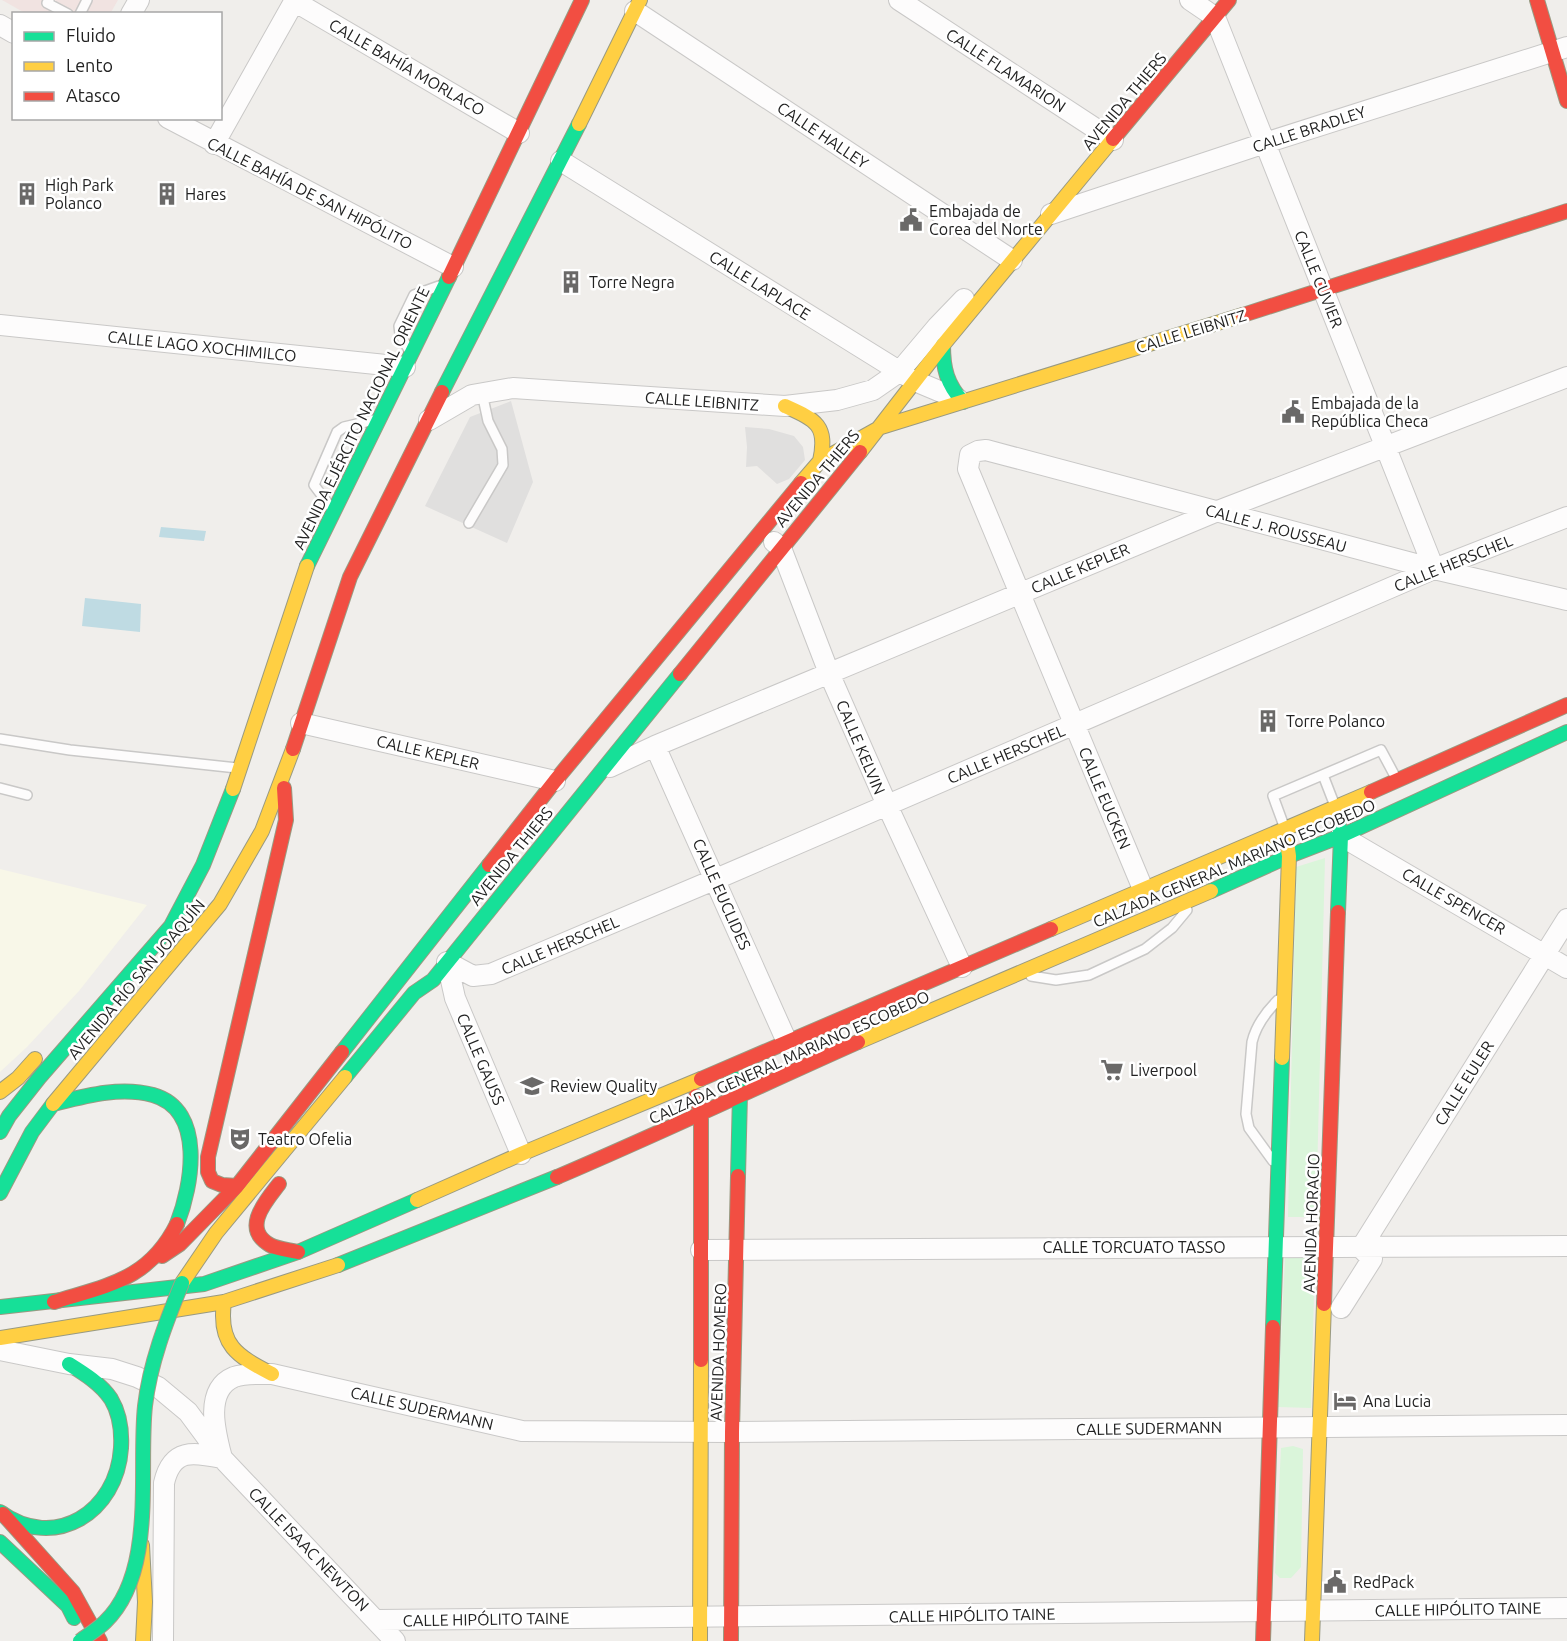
<svg xmlns="http://www.w3.org/2000/svg" width="1567" height="1641" font-family="Ubuntu,sans-serif">
<style>
.commercial{fill:#f1e3e1}
.education{fill:#f8f7e8}
.park{fill:#daf5da}
.parking{fill:#e0dfde}
.water{fill:#bfdbe3}
.lines{fill:none;stroke-linecap:round;stroke-linejoin:round}
.lane-casing{stroke:#c9c8c7;stroke-width:12}
.street-casing{stroke:#c9c8c7;stroke-width:22}
.fast-casing{stroke:#999a82;stroke-width:16}
.slow-casing{stroke:#999a82;stroke-width:16}
.jam-casing{stroke:#999a82;stroke-width:16}
.lane{stroke:#fdfcfc;stroke-width:9}
.street{stroke:#fdfcfc;stroke-width:20}
.fast{stroke:#16e098;stroke-width:14}
.slow{stroke:#ffcf43;stroke-width:14}
.jam{stroke:#f24e42;stroke-width:14}
.fast-bridge-casing{stroke:#a79c86;stroke-width:16;stroke-linecap:butt}
.fast-bridge{stroke:#16e098;stroke-width:14}
.labels{text-anchor:middle;dominant-baseline:central;stroke-width:5;stroke-linejoin:round;paint-order:stroke}
.street-label{font-size:16px;fill:#222;stroke:#fff}
.poi-label{font-size:16px;fill:#222;stroke:#fff;text-anchor:start}
</style>
<rect width="100%" height="100%" fill="#f0eeeb"/>
<!-- commercial -->
<path class="commercial" d="M2,0H118L110,14L25,13Z"/>
<!-- education -->
<path class="education" d="M0,869L147,905L79,991L27,1047L0,1072Z"/>
<!-- park -->
<path class="park" d="M1325,858L1316,1217H1288L1296,867Z
M1315,1256L1311,1408L1278,1407L1285,1257Z
M1293,1446L1303,1449L1301,1567L1291,1578H1280L1275,1573L1281,1448Z"/>
<!-- parking -->
<path class="parking" d="M511,401L533,482L507,543L425,506L470,417Z
M745,427L769,429L794,436L803,447L805,460L789,479L777,484L757,466L746,467L747,447Z"/>
<!-- water -->
<path class="water" d="M161,527L206,531L204,541L159,537Z
M85,598L141,604L140,632L82,626Z"/>
<g class="lines">
<!-- lane casing -->
<g class="lane-casing">
<path id="lane" d="M49,0L47,3L68,14
M80,14L87,0
M409,350L400,334L399,326L414,295L439,286
M332,509L314,485L337,432L344,427L374,420
M469,523L503,465L502,449L488,421L482,393
M0,739L70,750L237,768
M1323,775L1335,806
M0,788L27,795
M1284,826L1273,796L1381,750L1396,778
M1031,976L1056,980L1089,975L1145,949L1172,928L1187,910
M1273,1161L1249,1128L1246,1114L1252,1042C1256,1025 1266,1012 1278,1000"/>
</g>
<!-- street casing -->
<g class="street-casing">
<path id="street" d="M899,0L1113,140
M1190,0L1215,17L1434,569
M294,1L519,133
M635,11L1012,260
M131,14L139,0
M0,25L14,33
M168,118L453,267
M214,144L295,0
M561,161L915,381L958,399
M1051,214L1265,143L1567,47
M0,325L405,367
M429,420L472,395L513,388L785,406L837,400L873,390L899,372L937,327L964,299
M774,542L781,548L829,673L887,805L962,967
M301,723L555,781
M655,746L787,1042
M610,767L655,746L1215,512L1567,377
M1341,836L1567,968
M1143,889L968,469L970,455L978,451L986,450L1434,569L1567,600
M447,962L473,976L491,974L716,879L1434,569L1567,517
M447,962L455,998L521,1154
M701,1250L1567,1246
M1341,1308L1372,1259L1361,1248L1567,919
M0,1350L69,1364L112,1369L137,1377L158,1387L188,1412L222,1458L395,1641
M222,1458C216,1435 203,1390 234,1377C245,1373 260,1374 272,1374L522,1431L732,1432L1567,1425
M377,1620L1567,1608
M163,1641L164,1483C172,1448 193,1452 222,1458"/>
</g>
<!-- fast casing -->
<g class="fast-casing">
<path id="fast" d="M943,345C943,369 947,384 963,402
M442,392L579,124
M307,566L449,277
M1338,820L1341,836L1338,912
M1211,891L1289,856L1341,836L1567,732
M342,1052L489,865
M345,1077L414,993L433,980L680,674
M736,1079L740,1094L738,1176
M0,1132L9,1116L39,1078L171,926L203,865L233,789
M0,1193L32,1132L53,1104C85,1096 120,1086 153,1095C206,1110 192,1186 177,1224
M338,1265L557,1177
M0,1307L204,1284L298,1252L417,1200
M1273,1327L1282,1058
M0,1512C55,1552 117,1512 121,1448C122,1431 120,1414 111,1399C101,1384 85,1374 69,1364
M0,1542L68,1606L74,1618"/>
</g>
<!-- slow casing -->
<g class="slow-casing">
<path id="slow" d="M579,124L640,0
M785,406C816,420 828,425 820,461
M860,452L943,345L1113,139
M801,483L820,461L881,427L1243,315
M233,789L307,566
M1051,929L1371,792
M858,1042L1211,891
M1282,1058L1289,856L1287,842
M0,1092L18,1078L35,1059
M53,1104L220,904L262,831L293,749
M417,1200L521,1154L701,1079
M182,1283L216,1233L345,1077
M224,1302C218,1345 237,1356 272,1374
M0,1338L224,1302L338,1265
M142,1545L145,1602L143,1641
M700,1641L701,1360
M1312,1641L1324,1304"/>
</g>
<!-- jam casing -->
<g class="jam-casing">
<path id="jam" d="M1537,0L1567,101
M1113,139L1229,0
M449,277L582,0
M1243,315L1567,211
M680,674L860,452
M293,749L350,577L442,392
M1371,792L1567,705
M489,865L555,781L801,483
M701,1079L1051,929
M696,1096L701,1112V1360
M557,1177C658,1134 757,1087 858,1042
M279,1184C266,1201 241,1228 270,1245C277,1249 290,1250 298,1252
M237,1186L222,1185L212,1181L208,1172V1157L286,820L284,788
M162,1256L180,1244L237,1186L342,1052
M54,1302C108,1285 149,1280 177,1224
M1324,1304L1338,912
M3,1514L73,1592L100,1641
M731,1641L732,1432L738,1176
M1263,1641L1273,1327"/>
</g>
<!-- lane -->
<use href="#lane" class="lane"/>
<!-- street -->
<use href="#street" class="street"/>
<!-- fast -->
<use href="#fast" class="fast"/>
<!-- slow -->
<use href="#slow" class="slow"/>
<!-- jam -->
<use href="#jam" class="jam"/>
<!-- fast-bridge casing -->
<g class="fast-bridge-casing">
<path id="fast-bridge" d="M80,1641C88,1635 98,1629 105,1622C157,1572 138,1470 145,1406C150,1363 166,1322 182,1283"/>
</g>
<!-- fast-bridge -->
<use href="#fast-bridge" class="fast-bridge"/>
</g>
<!-- icons -->
<defs>
<g id="building-bare" transform="scale(1.8)"><path d="M-4-6H4V6H1V3H-1V6H-4ZM-2.5-4.3h1.7v1.8h-1.7ZM.8-4.3h1.7v1.8H.8ZM-2.5-1h1.7V.8h-1.7ZM.8-1h1.7V.8H.8Z" fill="#6a6968" stroke="#fff" stroke-width="2.5" paint-order="stroke"/></g>
<g id="civic-bare" transform="scale(1.8)"><path d="M-.6-6.5H3V-4.5H.6V-3L4-1V1h2V6H-6V1h2V-1L-.6-3ZM-1.2 2.5V6h2.4V2.5Z" fill="#6a6968" stroke="#fff" stroke-width="2.5" paint-order="stroke"/></g>
<g id="supermarket-bare" transform="scale(1.8)"><path d="M-6-5.5h2.5l.6 2H6L4.5 2H-2.5L-4.4-4H-6ZM-1.5 3.2a1.3 1.3 0 1 0 .1 0ZM3 3.2a1.3 1.3 0 1 0 .1 0Z" fill="#6a6968" stroke="#fff" stroke-width="2.5" paint-order="stroke"/></g>
<g id="school-bare" transform="scale(1.8)"><path d="M0-5L7-2L0 1L-7-2ZM-4 1L0 2.5L4 1V4Q0 6-4 4Z" fill="#6a6968" stroke="#fff" stroke-width="2.5" paint-order="stroke"/></g>
<g id="theatre-bare" transform="scale(1.8)"><path d="M-5-5.5Q0-4 5-5.5V0Q5 5 0 6Q-5 5-5 0ZM-3.3-2.5H-1v1.5H-3.3ZM1-2.5H3.3v1.5H1ZM-2.8 1Q0 5.5 2.8 1Z" fill="#6a6968" stroke="#fff" stroke-width="2.5" paint-order="stroke"/></g>
<g id="hotel-bare" transform="scale(1.8)"><path d="M-6-4.5h1.5V1H6V5H4.5V3h-9V5H-6ZM-4 0a1.8 1.8 0 1 1 3.6 0ZM.5 0V-2.5h3Q6-2.5 6 0Z" fill="#6a6968" stroke="#fff" stroke-width="2.5" paint-order="stroke"/></g>
</defs>
<g fill-rule="evenodd">
<use href="#building-bare" x="27" y="194"/>
<use href="#building-bare" x="167" y="194"/>
<use href="#civic-bare" x="911" y="220"/>
<use href="#building-bare" x="571" y="282"/>
<use href="#civic-bare" x="1293" y="412"/>
<use href="#building-bare" x="1268" y="721"/>
<use href="#supermarket-bare" x="1112" y="1070"/>
<use href="#school-bare" x="532" y="1086"/>
<use href="#theatre-bare" x="240" y="1139"/>
<use href="#hotel-bare" x="1345" y="1401"/>
<use href="#civic-bare" x="1335" y="1582"/>
</g>
<g class="labels">
<!-- street labels -->
<g class="street-label">
<text transform="translate(407 67) rotate(30)">CALLE BAHÍA MORLACO</text>
<text transform="translate(1006 70) rotate(33)">CALLE FLAMARION</text>
<text transform="translate(1124 101) rotate(-50)">AVENIDA THIERS</text>
<text transform="translate(1309 129) rotate(-18)">CALLE BRADLEY</text>
<text transform="translate(823 135) rotate(34)">CALLE HALLEY</text>
<text transform="translate(310 193) rotate(27)">CALLE BAHÍA DE SAN HIPÓLITO</text>
<text transform="translate(1319 279) rotate(68)">CALLE CUVIER</text>
<text transform="translate(760 285) rotate(32)">CALLE LAPLACE</text>
<text transform="translate(1191 331) rotate(-17)">CALLE LEIBNITZ</text>
<text transform="translate(202 346) rotate(6)">CALLE LAGO XOCHIMILCO</text>
<text transform="translate(702 401) rotate(4)">CALLE LEIBNITZ</text>
<text transform="translate(361 418) rotate(-64)">AVENIDA EJÉRCITO NACIONAL ORIENTE</text>
<text transform="translate(817 478) rotate(-50)">AVENIDA THIERS</text>
<text transform="translate(1276 528) rotate(15)">CALLE J. ROUSSEAU</text>
<text transform="translate(1453 563) rotate(-22)">CALLE HERSCHEL</text>
<text transform="translate(1080 568) rotate(-23)">CALLE KEPLER</text>
<text transform="translate(861 747) rotate(67)">CALLE KELVIN</text>
<text transform="translate(428 752) rotate(13)">CALLE KEPLER</text>
<text transform="translate(1006 754) rotate(-23)">CALLE HERSCHEL</text>
<text transform="translate(1105 798) rotate(67)">CALLE EUCKEN</text>
<text transform="translate(511 856) rotate(-51)">AVENIDA THIERS</text>
<text transform="translate(1234 863) rotate(-23)">CALZADA GENERAL MARIANO ESCOBEDO</text>
<text transform="translate(722 894) rotate(66)">CALLE EUCLIDES</text>
<text transform="translate(1454 901) rotate(30)">CALLE SPENCER</text>
<text transform="translate(560 945) rotate(-23)">CALLE HERSCHEL</text>
<text transform="translate(136 979) rotate(-50)">AVENIDA RÍO SAN JOAQUÍN</text>
<text transform="translate(789 1057) rotate(-24)">CALZADA GENERAL MARIANO ESCOBEDO</text>
<text transform="translate(481 1059) rotate(67)">CALLE GAUSS</text>
<text transform="translate(1464 1083) rotate(-58)">CALLE EULER</text>
<text transform="translate(1311 1223) rotate(-88)">AVENIDA HORACIO</text>
<text x="1134" y="1247">CALLE TORCUATO TASSO</text>
<text transform="translate(718 1352) rotate(-88)">AVENIDA HOMERO</text>
<text transform="translate(422 1408) rotate(13)">CALLE SUDERMANN</text>
<text transform="translate(1149 1428) rotate(-1)">CALLE SUDERMANN</text>
<text transform="translate(309 1549) rotate(46)">CALLE ISAAC NEWTON</text>
<text transform="translate(1458 1609) rotate(-1)">CALLE HIPÓLITO TAINE</text>
<text transform="translate(972 1615) rotate(-1)">CALLE HIPÓLITO TAINE</text>
<text transform="translate(486 1619) rotate(-1)">CALLE HIPÓLITO TAINE</text>
</g>
<!-- poi labels -->
<g class="poi-label">
<text x="45" y="185">High Park<tspan x="45" dy="18">Polanco</tspan></text>
<text x="185" y="194">Hares</text>
<text x="929" y="211">Embajada de<tspan x="929" dy="18">Corea del Norte</tspan></text>
<text x="589" y="282">Torre Negra</text>
<text x="1311" y="403">Embajada de la<tspan x="1311" dy="18">República Checa</tspan></text>
<text x="1286" y="721">Torre Polanco</text>
<text x="1130" y="1070">Liverpool</text>
<text x="550" y="1086">Review Quality</text>
<text x="258" y="1139">Teatro Ofelia</text>
<text x="1363" y="1401">Ana Lucia</text>
<text x="1353" y="1582">RedPack</text>
</g>
</g>
<!-- legend -->
<rect x="12" y="12" width="210" height="108" fill="#ffffff" stroke="#a7a7a7" stroke-width="1.5"/>
<rect x="24" y="32" width="30" height="9" fill="#16e098" stroke="#a7a7a7" stroke-width="1.5"/>
<text x="66" y="42" font-size="18" fill="#222222">Fluido</text>
<rect x="24" y="62" width="30" height="9" fill="#ffcf43" stroke="#a7a7a7" stroke-width="1.5"/>
<text x="66" y="72" font-size="18" fill="#222222">Lento</text>
<rect x="24" y="92" width="30" height="9" fill="#f24e42" stroke="#a7a7a7" stroke-width="1.5"/>
<text x="66" y="102" font-size="18" fill="#222222">Atasco</text>
</svg>
